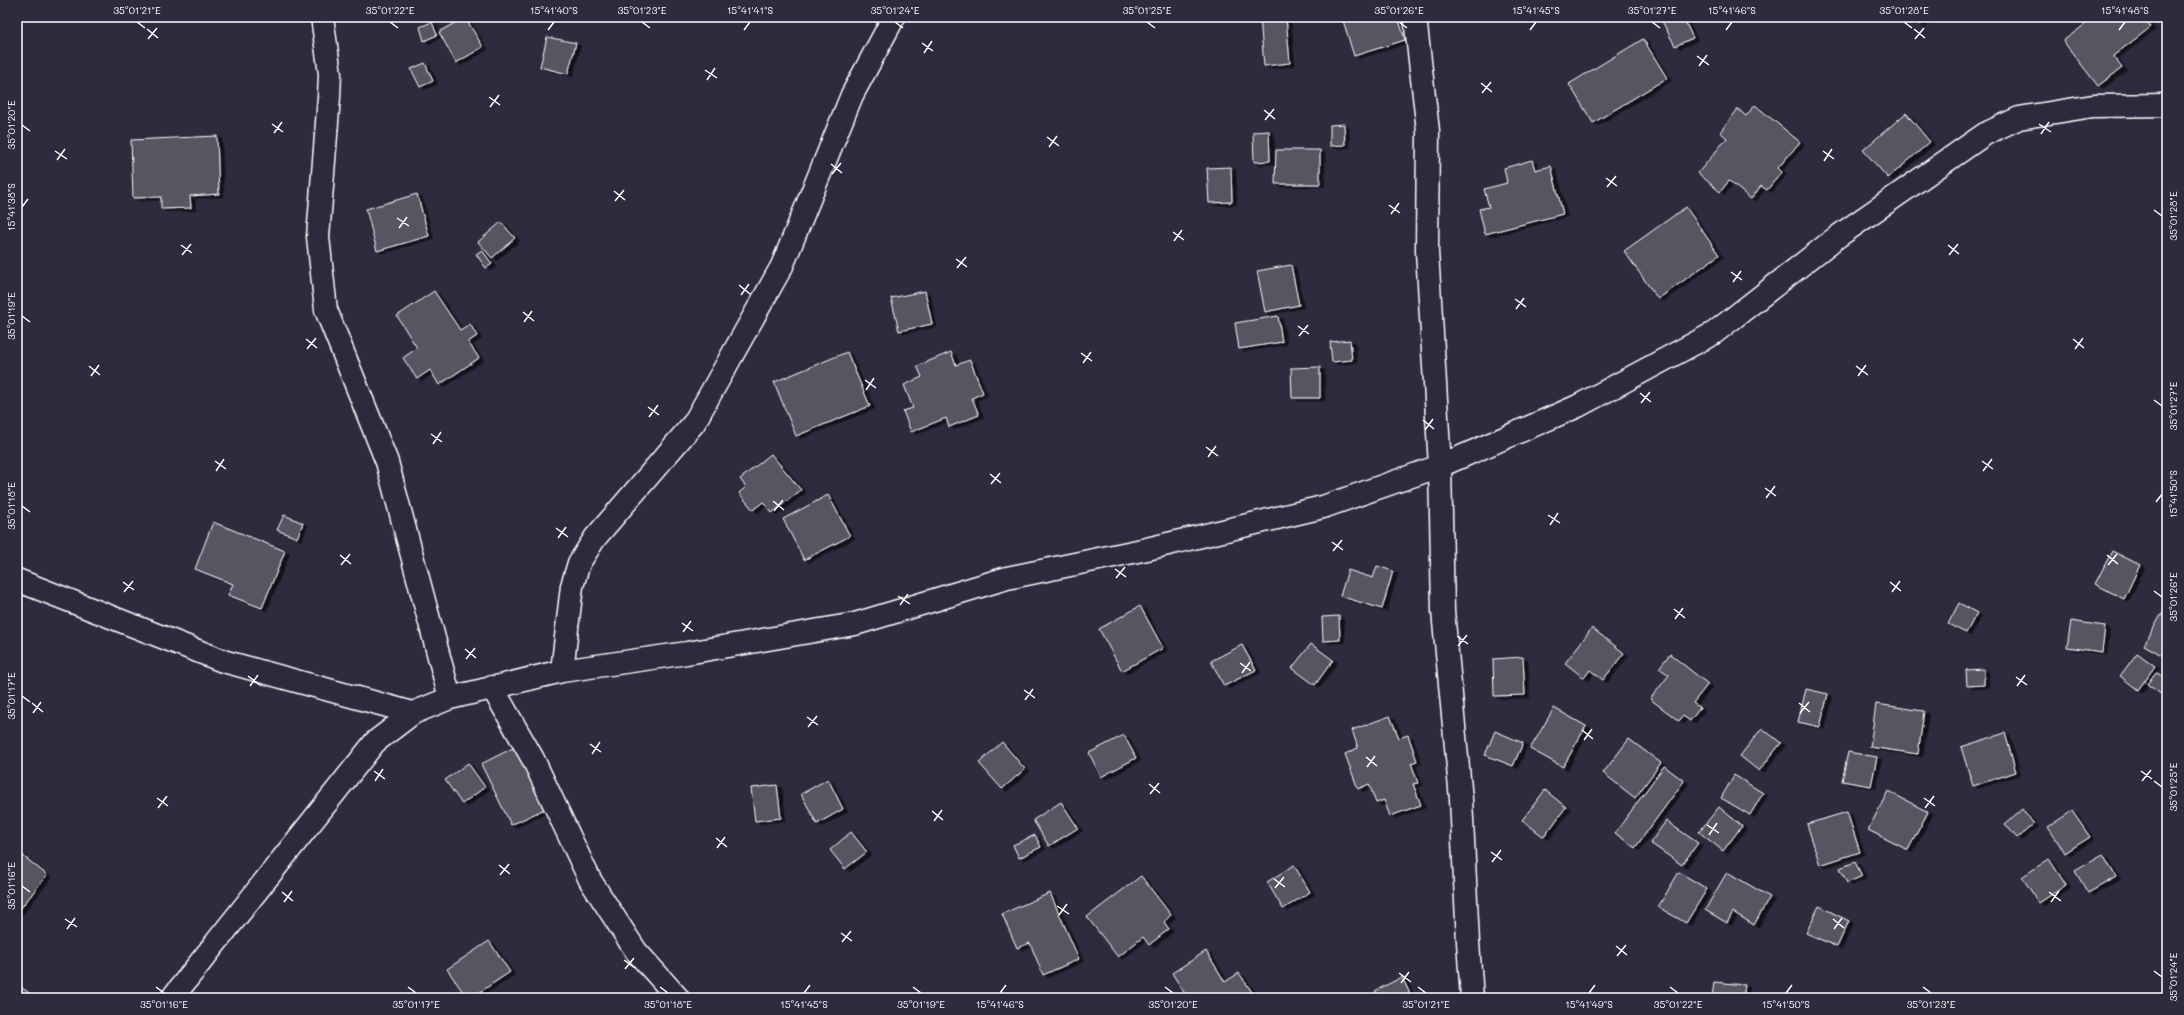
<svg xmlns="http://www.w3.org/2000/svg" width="2184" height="1015" font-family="Mali,sans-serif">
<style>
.building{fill:#595564;stroke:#fff;filter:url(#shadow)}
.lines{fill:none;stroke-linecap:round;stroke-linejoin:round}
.minor-casing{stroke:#fff;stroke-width:25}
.minor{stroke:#2f2a3d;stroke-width:22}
.ticks{fill:none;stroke:#fff;stroke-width:1.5}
.neatline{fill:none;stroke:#fff;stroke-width:1.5}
.ticks-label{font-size:10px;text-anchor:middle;fill:#fff}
</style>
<defs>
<filter id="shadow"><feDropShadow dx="4.5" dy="2.5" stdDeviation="0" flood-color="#0009"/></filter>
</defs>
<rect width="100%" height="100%" fill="#2f2a3d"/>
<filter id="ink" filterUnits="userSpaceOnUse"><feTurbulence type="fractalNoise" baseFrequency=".025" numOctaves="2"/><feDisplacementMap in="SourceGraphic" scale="8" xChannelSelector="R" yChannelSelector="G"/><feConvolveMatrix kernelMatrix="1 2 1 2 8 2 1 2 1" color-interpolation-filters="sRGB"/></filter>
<g filter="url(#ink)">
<!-- building -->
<path class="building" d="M465,17L483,47L456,63L439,32Z
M1260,17H1286L1290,63L1264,66Z
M1342,17H1398L1405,40L1354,56Z
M1670,17H1683L1693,38L1675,46L1662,21Z
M1912,17H1927L1920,25Z
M2095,17H2143L2151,27L2113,56L2122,68L2098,86L2063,41Z
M432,22L437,35L424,41L420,27Z
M547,37L576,43L568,74L540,67Z
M1643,39L1667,78L1593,123L1569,84Z
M425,63L433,81L420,87L411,69Z
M1755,105L1800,142L1778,168L1782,172L1767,190L1761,186L1751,199L1729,181L1720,192L1698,173L1727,138L1720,132L1738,109L1746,116Z
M1906,113L1930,142L1888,178L1863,150Z
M1344,124L1345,145L1330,146V125Z
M1269,131L1270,161L1254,162L1253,132Z
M217,136L219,194L190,196L191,208L161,209V197L133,198L131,140Z
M1276,150H1320V184H1275Z
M1532,160L1535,170L1551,166L1563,214L1485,234L1479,209L1489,207L1484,189L1507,183L1504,168Z
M1231,167L1232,202L1209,203L1207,168Z
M417,194L429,236L377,251L366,209Z
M1686,207L1719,255L1658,299L1624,251Z
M501,222L515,238L492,258L478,242Z
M482,250L492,264L486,268L476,254Z
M1291,265L1299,305L1265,312L1257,271Z
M434,291L460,330L470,324L477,336L468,342L479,358L439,385L430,370L417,379L403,358L417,348L397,316Z
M925,291L932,324L899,331L891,298Z
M1278,316L1282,342L1239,349L1235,323Z
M1350,340L1352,360L1332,362L1330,342Z
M847,352L870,406L796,436L774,382Z
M951,352L956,365L970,360L983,393L972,398L979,415L949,427L946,418L911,432L903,411L913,408L904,385L922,377L917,366Z
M1320,367V398H1292L1291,368Z
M771,454L801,490L772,513L763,502L753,510L739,493L746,487L740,479Z
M828,495L850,536L804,560L783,519Z
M284,515L303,523L297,538L277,530Z
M213,522L285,551L262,608L228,595L233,584L195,569Z
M2112,551L2140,565L2124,599L2095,584Z
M1377,566L1393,571L1382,609L1340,596L1348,570L1373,578Z
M1959,603L1977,613L1966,633L1948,624Z
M1140,606L1163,648L1122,671L1099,629Z
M2165,608L2167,609V658L2144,645Z
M1339,616L1340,640L1323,641L1322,617Z
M2071,621L2105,626L2102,652L2067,647Z
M1592,628L1624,653L1603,680L1590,670L1584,678L1565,663Z
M1311,644L1333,660L1315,685L1292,668Z
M1242,645L1256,670L1224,686L1211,661Z
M2137,653L2155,666L2138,690L2120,676Z
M1670,654L1708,684L1693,703L1700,708L1690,721L1683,716L1679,721L1650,699L1669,675L1659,668Z
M1523,657L1525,695L1494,696L1493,659Z
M1984,669V685L1967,686L1966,670Z
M2156,672L2167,680V694L2165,697L2147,684Z
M1806,689L1828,694L1820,727L1798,722Z
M1876,704L1924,711L1918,754L1870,747Z
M1554,708L1586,726L1563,767L1530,749Z
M1390,716L1399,738L1408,735L1417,761L1411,763L1418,783L1413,784L1421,805L1390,816L1384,800L1376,803L1369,784L1358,789L1345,754L1358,748L1352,730Z
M1762,728L1781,743L1759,771L1740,756Z
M1495,731L1523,743L1513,766L1485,755Z
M2005,733L2016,772L1973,786L1961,747Z
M1124,735L1136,758L1101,777L1089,753Z
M1629,739L1661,763L1635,798L1603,773Z
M1002,742L1025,769L1002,789L979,763Z
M519,745L549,807L511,825L481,764Z
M1848,752L1877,757L1871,786L1842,781Z
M468,763L485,787L462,804L445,780Z
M1664,766L1684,781L1635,848L1615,833Z
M1734,775L1763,793L1750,815L1721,798Z
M828,779L843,809L817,824L801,794Z
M777,785L781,818L755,821L751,788Z
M1545,790L1566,807L1544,837L1522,820Z
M1888,791L1928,812L1908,850L1868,830Z
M1061,802L1078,828L1049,846L1033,820Z
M1719,807L1742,826L1723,851L1699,832Z
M2022,809L2034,824L2017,838L2005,824Z
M2072,811L2090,837L2065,853L2048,827Z
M1847,812L1860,852L1820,865L1807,824Z
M1666,821L1698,843L1682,865L1650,843Z
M851,832L867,852L845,869L830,850Z
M1035,835L1041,847L1019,858L1013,845Z
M17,851L47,875L17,913Z
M2103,855L2116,877L2088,893L2075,871Z
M2049,859L2066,885L2039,903L2022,877Z
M1855,862L1862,876L1847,883L1840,868Z
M1294,865L1310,892L1283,909L1267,882Z
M1679,872L1707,889L1686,923L1658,907Z
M1727,872L1770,897L1754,925L1733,912L1727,923L1705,910Z
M1141,876L1171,915L1164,922L1169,929L1149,945L1143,937L1118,957L1087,917Z
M1050,893L1079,959L1043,975L1030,943L1017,948L1002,914Z
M1819,906L1849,921L1837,947L1806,933Z
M489,941L510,972L471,998H467L447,969Z
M1206,951L1225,982L1239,973L1256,998H1179L1185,994L1172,973Z
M1402,977L1412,998H1378L1375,991Z
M1714,982L1745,985L1743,998H1712Z
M17,984L36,998H17Z"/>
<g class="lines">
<!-- minor casing -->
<g class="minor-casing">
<path id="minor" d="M322,17L330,74L329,97L318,237L326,310L387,462L450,698
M1415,17L1428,131L1427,251L1440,466L1443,611L1461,799L1468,942L1472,998
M17,580L223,661L413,713
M562,671L572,586L579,563L595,538L694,423L782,266L852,95L894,17
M492,687L533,759L590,880L636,951L678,998
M172,998L375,742L413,713L450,698L562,671L687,653L855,624L1007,578L1147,549L1323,507L1440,466L1578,406L1714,333L1837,237L1985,134L2019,118L2093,106L2167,105"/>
</g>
<!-- minor -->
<use href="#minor" class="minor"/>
</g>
</g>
<!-- ticks -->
<path class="ticks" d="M137,22L145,28M390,22L398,28M642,22L650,28M895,22L903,28M1147,22L1155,28M1399,22L1407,28M1652,22L1660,28M1904,22L1912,28M147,29L158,38M1914,29L1925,38M548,30L554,22M744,30L750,22M1530,30L1536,22M1726,30L1732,22M2119,30L2125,22M148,39L157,28M1915,39L1924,28M922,43L933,51M924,53L932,41M1697,56L1709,65M1699,66L1707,55M705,70L717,78M707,80L715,68M1481,83L1492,92M1482,93L1491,82M489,97L500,105M490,107L499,95M1264,110L1275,119M1265,120L1274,109M272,124L283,132M2039,124L2051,132M22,125L30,131M274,133L282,122M2041,134L2049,122M1047,137L1059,146M1049,147L1057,136M55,151L67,159M1823,151L1834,159M57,160L65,149M1824,161L1832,149M831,164L842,173M832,174L841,163M1606,178L1617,186M1607,187L1616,176M614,191L625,200M615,201L624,190M1389,205L1400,213M22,207L28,199M2154,210L2162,216M1391,214L1399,203M397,218L409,226M399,228L407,217M1173,232L1184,240M1174,241L1182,230M181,245L192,253M1948,245L1959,254M182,255L191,244M1949,255L1958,244M956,259L967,267M957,268L966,257M1731,272L1742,280M1733,282L1741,271M739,285L750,294M741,295L749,284M1515,299L1526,307M1516,309L1524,298M523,312L534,321M22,316L30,322M524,322L532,311M1298,326L1309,334M1299,336L1308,325M306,339L317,348M2073,339L2084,348M307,349L316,338M2075,349L2083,338M1081,353L1092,361M1083,363L1091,352M89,366L100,375M1856,366L1868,375M91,376L99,365M1858,376L1866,365M865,380L876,388M866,390L874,378M1640,393L1651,402M2154,400L2162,406M1641,403L1650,392M648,407L659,415M649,417L658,405M1423,420L1434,429M1425,430L1433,419M431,434L442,442M433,444L441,432M1206,447L1218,456M1208,457L1216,446M215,461L226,469M1982,461L1993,469M216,471L224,459M1983,471L1992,459M990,474L1001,483M991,484L1000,473M1765,488L1776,496M1766,498L1775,486M773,501L784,510M2156,502L2162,494M22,506L30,512M774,511L783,500M1548,515L1560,523M1550,525L1558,513M556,528L568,537M558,538L566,527M1332,542L1343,550M1333,551L1342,540M340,555L351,564M2107,555L2118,564M341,565L350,554M2108,565L2117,554M1115,569L1126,577M1116,578L1125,567M123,582L134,590M1890,582L1901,591M2154,591L2162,597M124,592L133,581M1892,592L1900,581M898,596L910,604M900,605L908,594M1674,609L1685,618M1675,619L1683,608M682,623L693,631M683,632L691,621M1457,636L1468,644M1458,646L1467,635M465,649L476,658M466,659L475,648M1240,663L1251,671M1242,673L1250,662M248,676L260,685M2016,677L2027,685M250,686L258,675M2017,686L2025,675M1024,690L1035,698M22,696L30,702M1025,700L1033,689M32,703L43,712M1799,703L1810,712M33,713L41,702M1800,713L1809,702M807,717L818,725M808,727L817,716M1582,730L1593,739M1584,740L1592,729M590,744L601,752M592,754L600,742M1366,757L1377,766M1367,767L1375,756M374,771L385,779M2141,771L2152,779M375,781L383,769M2142,781L2151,770M2154,781L2162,787M1149,784L1160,793M1150,794L1159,783M157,798L168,806M1924,798L1935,806M158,808L167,796M1925,808L1934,796M932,811L943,820M934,821L942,810M1707,825L1719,833M1709,835L1717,823M716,838L727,847M717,848L725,837M1491,852L1502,860M1492,862L1501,850M499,865L510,874M500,875L509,864M1274,879L1285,887M22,886L30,892M1275,888L1284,877M282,892L293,901M2049,892L2061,901M284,902L292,891M2051,902L2059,891M1057,906L1069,914M1059,915L1067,904M65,919L77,927M1833,919L1844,928M67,929L75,918M1834,929L1842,918M841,933L852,941M842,942L851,931M1616,946L1627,955M1617,956L1626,945M624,960L635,968M625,969L634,958M2154,971L2162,977M1399,973L1411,982M1401,983L1409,972M156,987L164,993M408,987L416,993M660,987L668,993M913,987L921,993M1165,987L1173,993M1418,987L1426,993M1670,987L1678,993M1923,987L1931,993M804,993L810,985M1000,993L1006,985M1589,993L1595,985M1786,993L1792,985"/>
<!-- margin -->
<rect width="2184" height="1015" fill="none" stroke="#2f2a3d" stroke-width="44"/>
<rect x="22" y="22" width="2140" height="971" class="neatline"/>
<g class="ticks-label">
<text x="137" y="14">35°01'21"E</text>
<text x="390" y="14">35°01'22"E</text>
<text x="554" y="14">15°41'40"S</text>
<text x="642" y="14">35°01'23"E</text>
<text x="750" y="14">15°41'41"S</text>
<text x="895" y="14">35°01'24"E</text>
<text x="1147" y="14">35°01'25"E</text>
<text x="1399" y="14">35°01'26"E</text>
<text x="1536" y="14">15°41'45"S</text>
<text x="1652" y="14">35°01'27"E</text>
<text x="1732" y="14">15°41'46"S</text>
<text x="1904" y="14">35°01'28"E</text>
<text x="2125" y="14">15°41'48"S</text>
<text transform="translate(11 125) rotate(-90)" y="4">35°01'20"E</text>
<text transform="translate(11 207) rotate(-90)" y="4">15°41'38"S</text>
<text transform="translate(2173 216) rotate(-90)" y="4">35°01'28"E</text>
<text transform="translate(11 316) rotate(-90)" y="4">35°01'19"E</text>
<text transform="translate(2173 406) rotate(-90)" y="4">35°01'27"E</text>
<text transform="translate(2173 494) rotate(-90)" y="4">15°41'50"S</text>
<text transform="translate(11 506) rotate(-90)" y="4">35°01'18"E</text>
<text transform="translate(2173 597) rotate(-90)" y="4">35°01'26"E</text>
<text transform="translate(11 696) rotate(-90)" y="4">35°01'17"E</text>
<text transform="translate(2173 787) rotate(-90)" y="4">35°01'25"E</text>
<text transform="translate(11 886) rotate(-90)" y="4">35°01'16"E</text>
<text transform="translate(2173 977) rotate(-90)" y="4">35°01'24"E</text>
<text x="164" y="1008">35°01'16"E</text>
<text x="416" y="1008">35°01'17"E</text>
<text x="668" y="1008">35°01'18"E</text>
<text x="804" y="1008">15°41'45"S</text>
<text x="921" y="1008">35°01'19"E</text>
<text x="1000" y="1008">15°41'46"S</text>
<text x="1173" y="1008">35°01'20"E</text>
<text x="1426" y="1008">35°01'21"E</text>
<text x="1589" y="1008">15°41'49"S</text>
<text x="1678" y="1008">35°01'22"E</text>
<text x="1786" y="1008">15°41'50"S</text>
<text x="1931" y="1008">35°01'23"E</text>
</g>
</svg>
